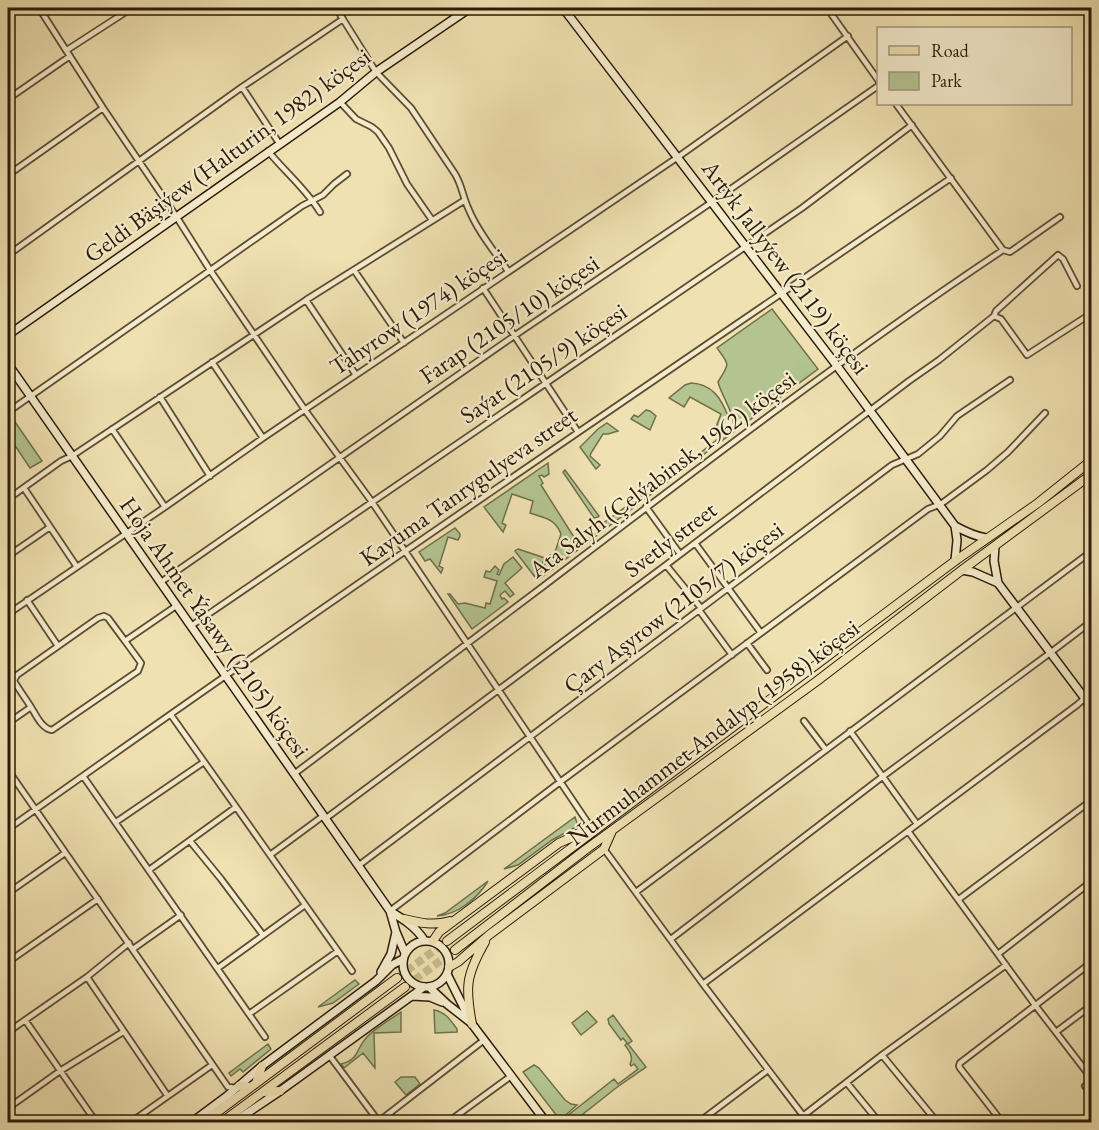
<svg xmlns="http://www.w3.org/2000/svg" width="1099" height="1130" font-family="'EB Garamond',serif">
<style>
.green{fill:#b3c491;stroke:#6e704c;stroke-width:1.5}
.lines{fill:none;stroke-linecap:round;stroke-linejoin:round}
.primary-tunnel{stroke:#c8b990;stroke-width:8;stroke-dasharray:8 4;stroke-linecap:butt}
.street-casing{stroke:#5c4c32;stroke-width:8}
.secondary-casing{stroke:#2a1b08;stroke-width:10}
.primary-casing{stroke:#2a1b08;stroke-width:10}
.street{stroke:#f5eccd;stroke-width:4.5}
.secondary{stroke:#f5eccd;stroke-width:7}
.primary{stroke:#f0e1b2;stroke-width:8}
.labels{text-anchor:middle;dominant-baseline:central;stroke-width:4.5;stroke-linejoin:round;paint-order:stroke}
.street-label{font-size:24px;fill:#2a1b08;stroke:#f5eccd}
</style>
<rect width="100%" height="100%" fill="#f0e1b2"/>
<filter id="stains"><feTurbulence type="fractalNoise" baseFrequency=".00333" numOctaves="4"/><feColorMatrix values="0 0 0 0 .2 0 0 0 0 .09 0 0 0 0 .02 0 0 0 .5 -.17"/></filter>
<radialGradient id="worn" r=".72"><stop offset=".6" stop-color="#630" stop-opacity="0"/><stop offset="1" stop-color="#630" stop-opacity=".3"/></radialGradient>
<!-- green -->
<path class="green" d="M772,309L818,369L676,475L677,472L680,469L734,426C733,410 722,397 718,382C729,363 731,367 717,348Z
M691,383C712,384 721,398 728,416L721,428L716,427L721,414L690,397L684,407L669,398L685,385Z
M646,410L650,411L656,416L650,430L631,419L634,415L638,417Z
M13,419L42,461L30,468L8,435V423Z
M607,423L618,431L608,434H603L591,453L590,456L600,465L596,469L580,447L598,429Z
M548,463L549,474L544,477L542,475L539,476L543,483L541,485L577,542L576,543L578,546L600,530L599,526L667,477L670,480L538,580L537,578L550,555H554L561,534C555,518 544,518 530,513L533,501L512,494L502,523L506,525L503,532L484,507Z
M565,470L599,516L598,517L594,518L563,472Z
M455,528L460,534V536L458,540L448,537L439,566L443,568L441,573L430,559L425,561L419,552Z
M518,549L545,558L535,577L515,551Z
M513,557L522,568L505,583L514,594L510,597L505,591L500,595L502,599L504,598L508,602L472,629L448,594H450L458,604L465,603L485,608L486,603L490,604L497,581L484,577L486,571L490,572L495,566L499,570L497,574L499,575L504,564Z
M575,817L577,823L576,827L552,840L518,865L504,869Z
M488,881C478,898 457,915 437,916L445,913Z
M355,980L359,984L333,1003L318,1007Z
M434,1010C446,1012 451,1021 457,1029V1032L435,1033Z
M587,1011L597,1022L581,1035L572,1023Z
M401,1012V1032L374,1033L375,1068L363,1053L344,1068L341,1064C359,1060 356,1049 366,1038C374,1029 391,1019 401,1012Z
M613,1015L632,1041L628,1044L646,1067L616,1088L573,1122H564L562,1120L614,1079L618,1084L638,1069L634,1064L631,1066L630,1064C634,1057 629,1051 625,1045L627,1043L623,1038L621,1040L609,1024L608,1019Z
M268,1044L271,1049L243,1072L240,1069L231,1076L229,1073Z
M534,1065L539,1068L565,1100L571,1104L577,1105L560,1120L523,1072Z
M401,1077H415L420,1084L406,1095L395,1082Z"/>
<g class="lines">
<!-- primary-tunnel -->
<path class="primary-tunnel" d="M397,978L447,941
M405,987L455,950"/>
<!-- street casing -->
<g class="street-casing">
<path id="street" d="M39,8L103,108L176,216L210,270L305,410L372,502L590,826
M336,8L376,72L411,108L455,174C462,185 463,198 469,210C478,232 495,252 508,271
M827,8L878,80
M8,9L10,8
M67,50L132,8
M242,87L279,143
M8,99L70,56
M340,102L356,119L372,127L378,132L389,148L407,184L432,220
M896,104L1003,250
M268,151C285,172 306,189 320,212
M8,175L103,108
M8,255L242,87L343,19
M354,270L404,343
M483,288L578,432
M306,300L356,375
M994,316L996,311L1058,255L1063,259L1077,286
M212,362L263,438
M160,397L210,476
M8,412L302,206L323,195L334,184L347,174
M112,429L165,507
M24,488L77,567
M8,499L61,461L72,456L306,300L465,200
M646,507L680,554
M695,543L761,633
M8,556L50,527
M666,565L701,608
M161,582L514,336L712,202L878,86
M27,600L58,646
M699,610L732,655
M8,614L165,507L263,438L678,157L848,36
M191,626L802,208L912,125
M747,643L767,670
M31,707C36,715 42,729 52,730L138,671L141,663L125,641
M171,715L352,971
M804,721L826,750
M8,723L31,707L15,683L14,680L17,675L98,618L104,616L108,618L125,641L176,606
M850,731L917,824
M8,770L228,1087L237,1088
M294,774C376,712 459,650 541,588C693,472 844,356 1003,250L1010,252L1060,217
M83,776L265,1037
M325,819L666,565L909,381L939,360L994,316L1001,319L1027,355L1092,313
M116,822L204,762
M8,829C319,608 635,393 951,178
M908,831L1035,1005L1092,1079
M190,841L221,879L263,935
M604,849L703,984L808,1122
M270,855L323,816
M358,866L892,465L918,454L940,436L957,416L1010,380
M149,870L236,807
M636,892L1092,551
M8,893L65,853
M959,899L1092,800
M390,911L560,782L928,509L941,504L987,470L1008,452L1045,413
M671,939L882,777L1050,653L1092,621
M133,949L181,915
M998,954L1092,881
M8,962L98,899
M218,968L305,905
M87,977L167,1095
M703,984L1077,705L1092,692
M249,1014L338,951
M25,1020L96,1122
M8,1032L87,977L129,943
M1056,1032L1092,1005
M329,1055L379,1122
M882,1055L937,1122
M1092,1081L1085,1086L1092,1094
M847,1083L879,1122
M8,1108L60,1071L123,1032
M459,1114L467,1122
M243,1116L249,1118L253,1122
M131,1122L212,1065
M378,1122L484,1040
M448,1122L511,1076
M699,1122L768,1070
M795,1122L882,1055L1006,965
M1002,1122L960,1068L959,1066L960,1063L1092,962"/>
</g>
<!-- secondary casing -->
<g class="secondary-casing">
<path id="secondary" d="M563,8L837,366L955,526C966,532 974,536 986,538
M8,335L340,102L376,72L470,8
M8,364L390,911L396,932L405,953
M995,546L994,561L998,583
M955,561L957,540L955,526
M962,570L973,572L998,583L1092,708
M390,911C403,919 416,927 424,940
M403 964a23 23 0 1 1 46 0a23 23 0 1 1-46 0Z
M381,972L391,954L396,932
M447,974L472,1024L546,1122
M429,987L447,1004L470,1022
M412,996L430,997L442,1002
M192,1122L227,1096L262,1066L376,981L392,965L403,959
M234,1122L280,1091L424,987"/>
</g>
<!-- primary casing -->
<g class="primary-casing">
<path id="primary" d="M404,919C420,923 434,926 450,921
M433,941L439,932L559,843L575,836L589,825L599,823
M447,941L955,561L1038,503L1092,460
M455,950L585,850L817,681L962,570L1092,474
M449,967L458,962L489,935L604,849L612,831
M472,1024C465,987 466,975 485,942
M256,1083L262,1066
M239,1086L251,1087
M264,1092L280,1091
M204,1122L397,978
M222,1122L405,987"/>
</g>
<!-- street -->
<use href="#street" class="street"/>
<!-- secondary -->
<use href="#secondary" class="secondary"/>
<!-- primary -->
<use href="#primary" class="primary"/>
</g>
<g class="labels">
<!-- street labels -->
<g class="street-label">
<text transform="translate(227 155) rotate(-36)">Geldi Bäşiýew (Halturin, 1982) köçesi</text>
<text transform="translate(786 267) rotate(53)">Artyk Jallyýew (2119) köçesi</text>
<text transform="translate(418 311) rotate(-34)">Tahyrow (1974) köçesi</text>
<text transform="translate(509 319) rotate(-34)">Farap (2105/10) köçesi</text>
<text transform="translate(543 363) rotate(-34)">Saýat (2105/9) köçesi</text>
<text transform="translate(662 474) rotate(-37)">Ata Salyh (Çelýabinsk, 1962) köçesi</text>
<text transform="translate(468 486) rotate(-35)">Kayuma Tanrygulyeva street</text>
<text transform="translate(670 539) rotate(-37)">Svetly street</text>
<text transform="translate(673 607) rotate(-37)">Çary Aşyrow (2105/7) köçesi</text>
<text transform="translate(215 627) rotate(55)">Hoja Ahmet Ýasawy (2105) köçesi</text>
<text transform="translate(713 732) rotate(-37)">Nurmuhammet Andalyp (1958) köçesi</text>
</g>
</g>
<!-- margin -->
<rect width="1099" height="1130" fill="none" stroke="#f0e1b2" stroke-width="30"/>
<rect x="9" y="9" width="1081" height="1112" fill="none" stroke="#2a1b08" stroke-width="3"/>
<rect x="15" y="15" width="1069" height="1100" fill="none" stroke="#2a1b08" stroke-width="1.5"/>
<!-- legend -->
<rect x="877" y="27" width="195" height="78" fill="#f5eccd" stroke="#a4987e" stroke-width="1.5"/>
<rect x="889" y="46" width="30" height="9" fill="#f0e1b2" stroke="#a4987e" stroke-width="1.5"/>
<text x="931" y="57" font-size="18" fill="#2a1b08">Road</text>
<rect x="889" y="72" width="30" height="18" fill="#b3c491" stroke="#a4987e" stroke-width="1.5"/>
<text x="931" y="87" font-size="18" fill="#2a1b08">Park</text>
<rect width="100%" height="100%" filter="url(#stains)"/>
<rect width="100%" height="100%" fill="url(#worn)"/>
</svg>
